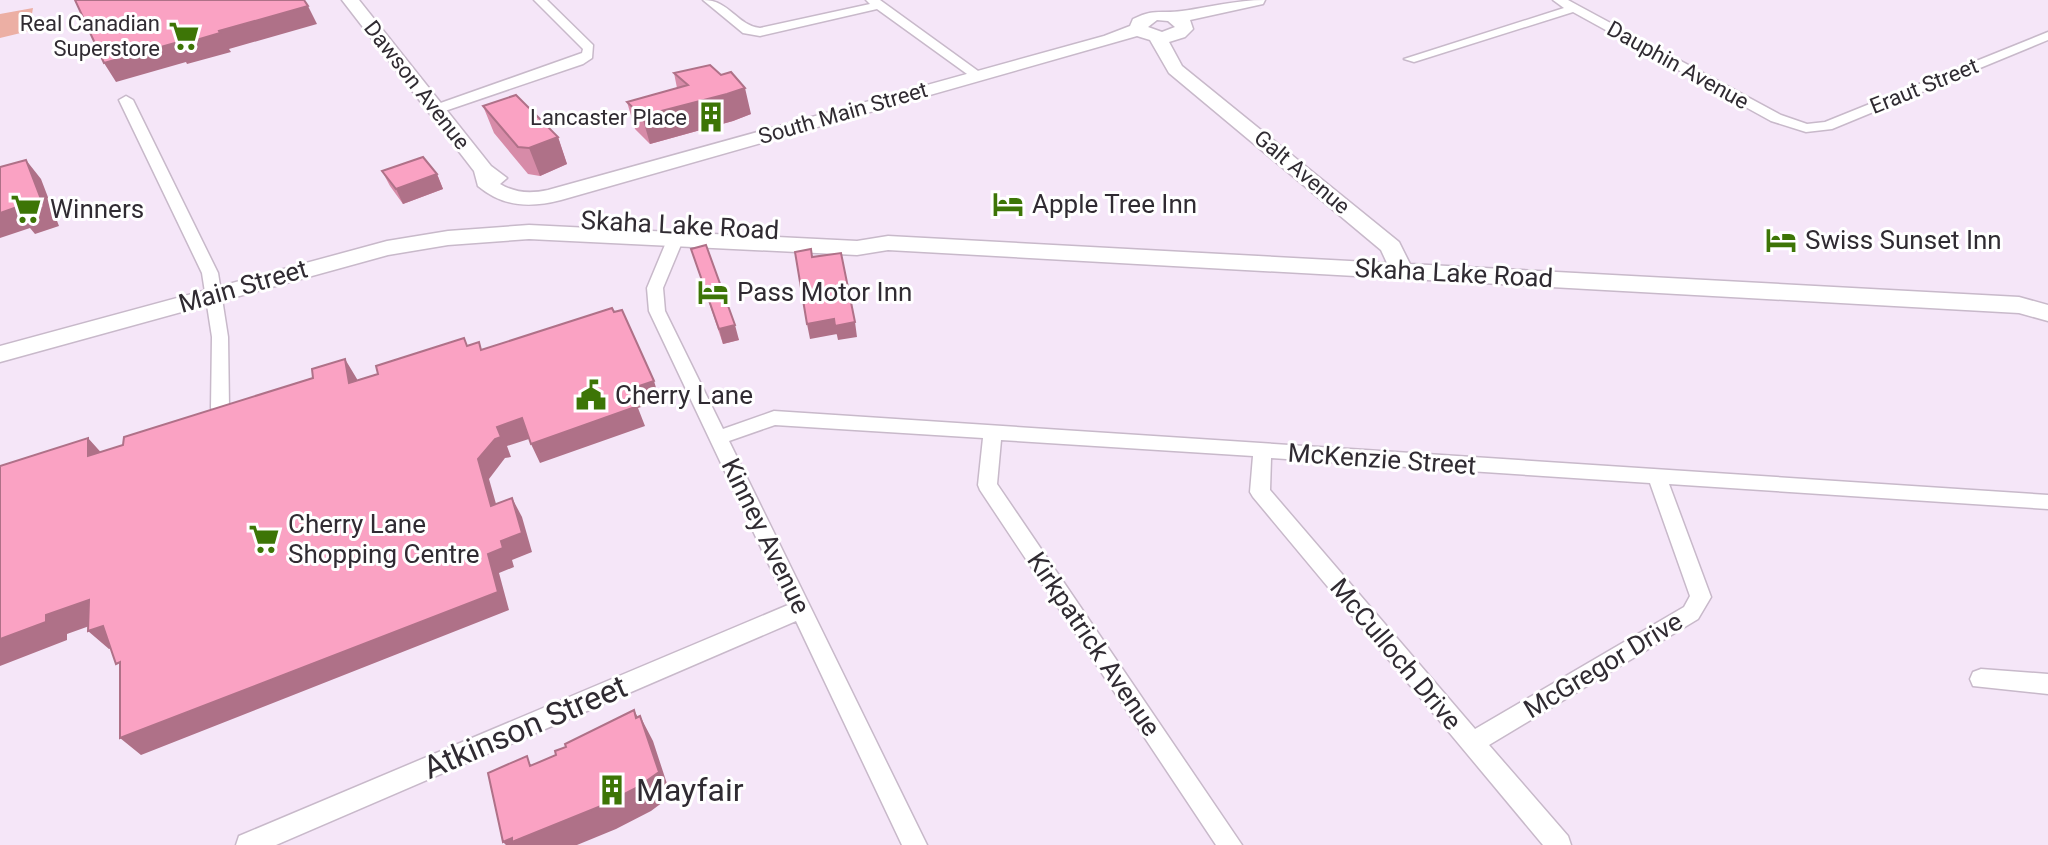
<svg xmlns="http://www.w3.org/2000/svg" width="2048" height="845" font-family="Roboto,sans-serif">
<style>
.green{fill:#ecafa4}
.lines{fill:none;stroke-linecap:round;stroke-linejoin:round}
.street-casing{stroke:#c8b9ca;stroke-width:3}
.secondary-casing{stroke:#c8b9ca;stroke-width:3}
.street{fill:#fff;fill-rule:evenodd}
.secondary{fill:#fff;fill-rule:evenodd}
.wall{fill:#d78ba8}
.shaded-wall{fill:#af7188}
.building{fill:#faa2c3;stroke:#af7188;stroke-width:2}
.labels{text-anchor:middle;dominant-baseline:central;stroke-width:6;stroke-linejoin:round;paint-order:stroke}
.far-poi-label{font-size:22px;fill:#302b32;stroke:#fff;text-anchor:end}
.far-street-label{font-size:22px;fill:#302b32;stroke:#fff}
.poi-label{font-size:26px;fill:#302b32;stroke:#fff;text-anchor:start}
.street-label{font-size:26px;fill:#302b32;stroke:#fff}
.near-street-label{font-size:32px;fill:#302b32;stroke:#fff}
.near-poi-label{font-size:32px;fill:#302b32;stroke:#fff;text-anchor:start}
</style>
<rect width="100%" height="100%" fill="#f5e6f8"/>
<!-- green -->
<path class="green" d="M33,8L29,31L0,38V14Z"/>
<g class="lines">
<!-- street casing -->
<g class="street-casing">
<path id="street" d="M534,0H547L593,45L592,58L583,64L442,112H432V106L582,53L583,49Z
M703,0C730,0 736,25 760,28L870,4L866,0H880L985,76L974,79L877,9L760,36L743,33Z
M1553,0H1568L1579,6L1781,115L1807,124L1825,122L2048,32V40L1832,129L1806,132L1771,121L1573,12L1414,62L1404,59L1564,8Z
M126,96L133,100L218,273L228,337L229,408L226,413H214L211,408L212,337L202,273L119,100Z
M675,235L683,240L663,288L665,311L723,429L774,411L2048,495V509L1669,484L1711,597L1698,619L1489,745L1568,836L1571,845H1543L1253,497L1250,492L1253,456L1001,440L997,484L1242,845H1216L980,490L978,485L983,438L775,425L729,441L927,845H902L796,621L276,845H236L239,836L788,605L649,311L647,288L667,240ZM1271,458L1650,483L1690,596L1684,607L1475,729L1270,490Z
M1981,669L2048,674V694L1973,686L1970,679L1973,672Z"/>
</g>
<!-- secondary casing -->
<g class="secondary-casing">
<path id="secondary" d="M342,0H359L491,166L507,178L500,184C515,193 530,194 548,190L1104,36L1130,26L1133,19C1155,8 1161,14 1182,11C1212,7 1235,0 1265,0L1263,4L1190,20L1193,29L1185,37L1169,42L1182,66L1399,242L1410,264L2019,297L2048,305V321L2019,313L888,250L857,255L529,239L448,245L388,255L0,362V346L387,241L448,231L529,225L857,241L888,236L1387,263L1381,250L1169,73L1150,40L1137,36L561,200C530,208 503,207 478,186L474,171ZM1157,20L1168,21L1175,27L1162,32L1148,27Z"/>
</g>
<!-- street -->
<use href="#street" class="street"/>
<!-- secondary -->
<use href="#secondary" class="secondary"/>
</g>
<!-- wall -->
<path class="wall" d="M674,73L751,114L733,121L650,144L635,129L627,102L677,88Z
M483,106L558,137L567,164L540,176L528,174L494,133Z
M382,171L437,174L443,189L403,204L390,186Z
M691,249L739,340L723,344Z"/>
<!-- shaded-wall -->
<path class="shaded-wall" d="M308,6L317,24L229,49L231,52L187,64L186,62L116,82L104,63Z
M745,88L751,114L733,121L650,144L642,116Z
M558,137L567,164L540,176L529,148Z
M26,160L41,179L59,226L35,234L30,228L0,238V213Z
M437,174L443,189L403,204L396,189Z
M834,319L837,334L810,339L807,324Z
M855,322L857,337L838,340L835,326Z
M735,325L739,340L723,344L719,329Z
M345,359L357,379L361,402L349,383Z
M654,381L660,401L638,408L645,426L540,463L531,444L630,389Z
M522,418L532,438L507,446L511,457L505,458L489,479L502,525L491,506L478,459L497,427Z
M88,438L106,458L88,456Z
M512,498L522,517L532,552L512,560L514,567L499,573L509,610L141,755L120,738L488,554L501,541Z
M89,600L109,619L67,634V640L0,666V639L46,615Z
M103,626L123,644L109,649L88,631Z
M634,710L646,733L640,716L653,741L671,796L651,811L616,829L577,845H506L503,842L636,718Z"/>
<!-- building -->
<path class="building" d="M75,0H304L308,6L219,31L220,33L176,46L175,43L104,63Z
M710,65L721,75L731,72L745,88L727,94L642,116L627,102L688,85L674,73Z
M516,95L558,137L529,148L518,147L483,106Z
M423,157L437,174L396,189L382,171Z
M26,160L44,207L20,215L17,207L0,213V167Z
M706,245L735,325L719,329L691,249Z
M811,249L812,257L841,253L855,322L835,326L834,319L807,324L795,252Z
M612,308L614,312L622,310L654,381L630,389L638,406L531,444L522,418L497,427L501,437L495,439L478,459L491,506L512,498L522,533L501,541L503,548L488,554L498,592L120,738V662L116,664L103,626L88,631L89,600L46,615V622L0,639V466L88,438V456L123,445L124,437L313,378L312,369L345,359L349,383L378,374L376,366L464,338L467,346L479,342L481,350Z
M634,710L636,718L640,716L659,772L638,787L601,806L512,842V838L503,842L488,773L527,756L530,766L556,755L555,751L566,747L565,744Z"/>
<!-- icons -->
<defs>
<g id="supermarket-bare" transform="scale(2.4)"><path d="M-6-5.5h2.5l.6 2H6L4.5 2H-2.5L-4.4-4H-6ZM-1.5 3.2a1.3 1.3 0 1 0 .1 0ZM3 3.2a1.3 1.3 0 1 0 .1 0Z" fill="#3d7506" stroke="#fff" stroke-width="2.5" paint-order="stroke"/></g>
<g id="building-bare" transform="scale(2.4)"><path d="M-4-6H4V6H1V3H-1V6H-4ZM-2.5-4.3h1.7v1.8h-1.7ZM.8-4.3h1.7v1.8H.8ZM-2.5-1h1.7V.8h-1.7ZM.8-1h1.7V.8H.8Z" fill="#3d7506" stroke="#fff" stroke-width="2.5" paint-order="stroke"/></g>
<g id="hotel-bare" transform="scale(2.4)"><path d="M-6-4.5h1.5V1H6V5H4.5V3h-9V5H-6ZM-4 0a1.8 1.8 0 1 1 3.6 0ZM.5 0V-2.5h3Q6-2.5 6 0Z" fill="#3d7506" stroke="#fff" stroke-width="2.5" paint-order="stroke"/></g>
<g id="civic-bare" transform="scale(2.4)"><path d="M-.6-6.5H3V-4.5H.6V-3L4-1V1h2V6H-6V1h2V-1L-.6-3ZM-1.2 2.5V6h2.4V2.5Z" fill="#3d7506" stroke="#fff" stroke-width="2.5" paint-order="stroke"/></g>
</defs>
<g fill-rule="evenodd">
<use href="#supermarket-bare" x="184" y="36"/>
<use href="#building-bare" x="711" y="117"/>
<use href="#hotel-bare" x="1008" y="204"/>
<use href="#supermarket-bare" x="26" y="209"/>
<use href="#hotel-bare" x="1781" y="240"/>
<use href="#hotel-bare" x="713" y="292"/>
<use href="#civic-bare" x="591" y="395"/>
<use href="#supermarket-bare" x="264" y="539"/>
<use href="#building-bare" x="612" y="790"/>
</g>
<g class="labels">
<!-- far-poi labels -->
<g class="far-poi-label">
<text x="160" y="23">Real Canadian<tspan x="160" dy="25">Superstore</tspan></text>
<text x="687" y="117">Lancaster Place</text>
</g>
<!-- far-street labels -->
<g class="far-street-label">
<text transform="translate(1678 65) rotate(29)">Dauphin Avenue</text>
<text transform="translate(417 85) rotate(52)">Dawson Avenue</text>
<text transform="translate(1924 86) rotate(-22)">Eraut Street</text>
<text transform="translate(843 113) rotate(-16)">South Main Street</text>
<text transform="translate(1302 172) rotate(40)">Galt Avenue</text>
</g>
<!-- poi labels -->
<g class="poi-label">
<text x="1032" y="204">Apple Tree Inn</text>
<text x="50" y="209">Winners</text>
<text x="1805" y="240">Swiss Sunset Inn</text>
<text x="737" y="292">Pass Motor Inn</text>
<text x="615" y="395">Cherry Lane</text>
<text x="288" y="524">Cherry Lane<tspan x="288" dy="30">Shopping Centre</tspan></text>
</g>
<!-- street labels -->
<g class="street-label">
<text transform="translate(680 225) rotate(3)">Skaha Lake Road</text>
<text transform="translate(1454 273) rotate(3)">Skaha Lake Road</text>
<text transform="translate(243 286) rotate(-16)">Main Street</text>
<text transform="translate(1382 459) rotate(4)">McKenzie Street</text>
<text transform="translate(766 536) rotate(64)">Kinney Avenue</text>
<text transform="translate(1094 644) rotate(56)">Kirkpatrick Avenue</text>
<text transform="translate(1396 654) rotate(50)">McCulloch Drive</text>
<text transform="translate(1603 665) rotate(-31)">McGregor Drive</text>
</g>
<!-- near-street labels -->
<g class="near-street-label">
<text transform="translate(525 727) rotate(-23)">Atkinson Street</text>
</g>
<!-- near-poi labels -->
<g class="near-poi-label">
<text x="636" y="790">Mayfair</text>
</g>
</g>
</svg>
